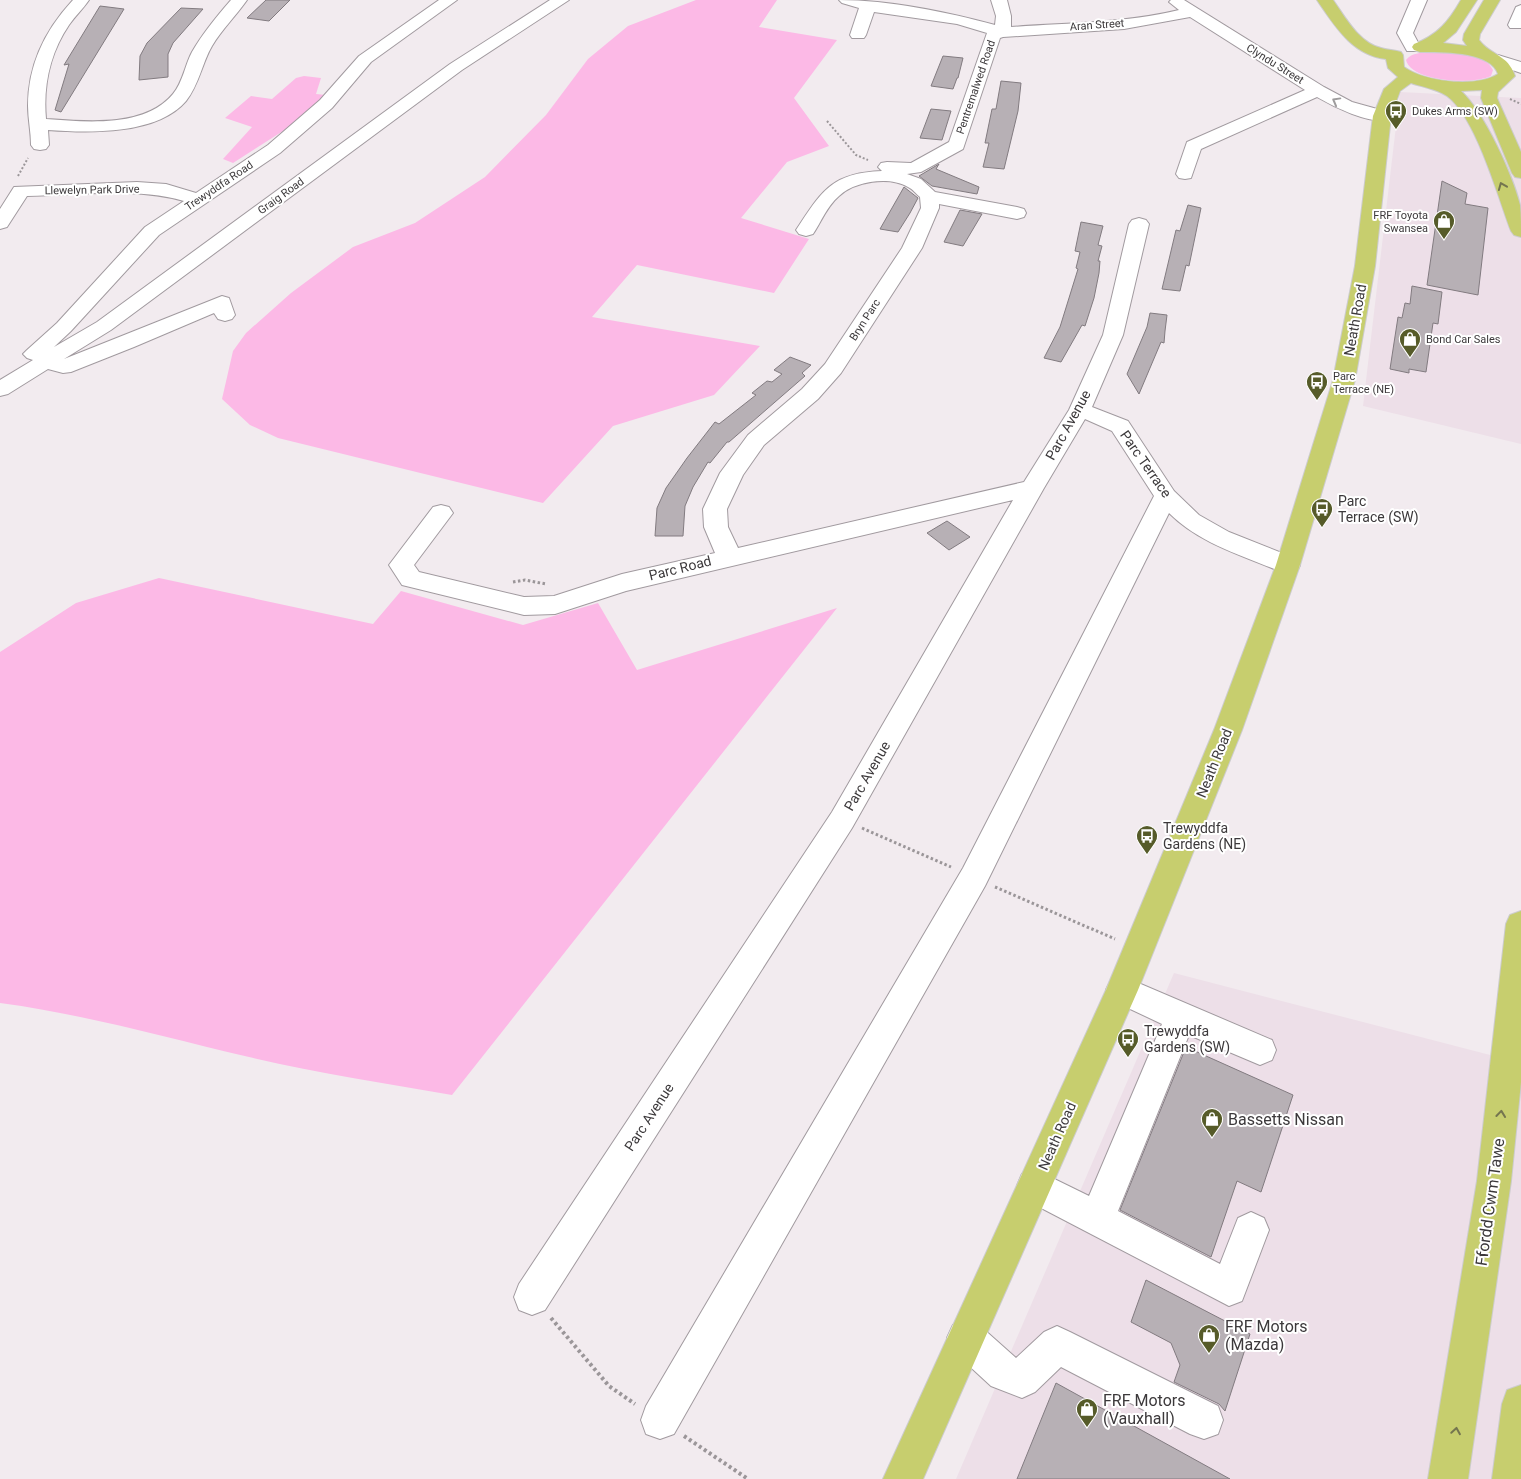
<svg xmlns="http://www.w3.org/2000/svg" width="1521" height="1479" font-family="Roboto,sans-serif">
<style>
.built{fill:#eddfe8}
.green{fill:#fcb9e6}
.building{fill:#b7b0b5;stroke:#827b80}
.lines{fill:none;stroke-linecap:round;stroke-linejoin:round}
.minor-casing{stroke:#a19a9f;stroke-width:2}
.major-casing{stroke:#ccc;stroke-width:2}
.path-far2{stroke:#9b9699;stroke-width:2;stroke-dasharray:2 2;stroke-linecap:butt}
.path-far1{stroke:#9b9699;stroke-width:3;stroke-dasharray:2.5 2.5;stroke-linecap:butt}
.path{stroke:#9b9699;stroke-width:4;stroke-dasharray:3 3;stroke-linecap:butt}
.minor{fill:#fff;fill-rule:evenodd}
.major{fill:#c7ce6e;fill-rule:evenodd}
.oneway{stroke:#9e9c9d}
.oneway2{stroke:#74754f}
.labels{text-anchor:middle;dominant-baseline:central;stroke-width:4;stroke-linejoin:round;paint-order:stroke}
.far-street-label{font-size:11px;fill:#3c393b;stroke:#fff}
.far-poi-label{font-size:11px;fill:#3c393b;stroke:#fff;text-anchor:start}
.street-label{font-size:14px;fill:#3c393b;stroke:#fff}
.poi-label{font-size:14px;fill:#3c393b;stroke:#fff;text-anchor:start}
.near-poi-label{font-size:16px;fill:#3c393b;stroke:#fff;text-anchor:start}
.near-street-label{font-size:16px;fill:#3c393b;stroke:#fff}
</style>
<rect width="100%" height="100%" fill="#f2ebef"/>
<!-- built -->
<path class="built" d="M1400,92L1521,98V444L1363,406Z
M1174,973L1521,1063V1479H956Z"/>
<!-- green -->
<path class="green" d="M696,0H777L759,27L837,40L794,98L829,146L787,162L741,218L809,239L774,293L637,265L592,317L760,346L714,395L613,426L543,503L278,438L250,425L222,399L233,351L246,333L291,293L353,247L415,223L485,177L546,115L588,59L628,26Z
M1431,52C1450,53 1484,51 1493,70L1491,76C1474,85 1411,82 1406,60C1412,52 1422,53 1431,52Z
M304,76L321,78L316,94L326,95L297,122L233,163L223,159L252,127L225,118L251,96L272,99L296,78Z
M159,578L373,624L401,591L523,625L598,603L637,670L837,608L452,1095C384,1083 316,1073 249,1057C167,1038 84,1014 0,1003V652L76,603Z"/>
<!-- building -->
<path class="building" d="M266,0H290L269,21L247,18Z
M100,6L124,9L61,112L55,110L69,64L64,65Z
M181,8L203,9L173,43L168,54V77L139,80L140,56L147,43Z
M943,56L963,58L958,78H957L953,89L931,86Z
M1001,81L1021,83L1018,111L1004,169L983,167L989,143H985L992,109H996Z
M931,109L951,111L942,140L920,138Z
M939,164L936,169L979,187L977,194L932,186L919,176Z
M1442,181L1467,193L1465,204L1488,208L1478,295L1427,285Z
M904,187L918,198L910,213L898,232L880,229Z
M1188,205L1201,208L1189,266L1186,265L1180,291L1162,289L1176,230L1180,231Z
M960,210L982,214L963,246L944,242Z
M1081,222L1103,226L1098,245L1102,246L1098,261H1100L1099,273L1094,298L1085,326L1082,325L1061,362L1044,358L1060,327L1078,269L1076,268L1080,252L1075,251Z
M1412,286L1442,292L1438,324L1433,323L1426,372L1409,369V373L1390,369L1398,317L1402,318L1405,303L1410,304Z
M1150,313L1167,315L1165,331L1164,343L1161,342L1139,394L1127,374L1147,327Z
M790,357L811,365L802,373L805,376L729,442H727L710,463L708,462L693,487L685,506L683,536H655L657,508L666,488L687,458L715,422L719,424L756,395L752,393L767,381L772,382L782,374L774,370Z
M947,521L970,537L949,550L927,533Z
M1186,1047L1293,1095L1261,1192L1237,1181L1211,1257L1120,1210Z
M1146,1280L1250,1334L1225,1411L1219,1404L1174,1382L1180,1365L1171,1343L1131,1322Z
M1056,1383L1230,1479H1017Z"/>
<g class="lines">
<!-- minor casing -->
<g class="minor-casing">
<path id="minor" d="M73,0H89C83,9 75,16 69,25C50,53 43,86 46,119C86,122 145,128 173,94C183,82 185,65 192,52C203,33 217,16 231,0H247C236,16 222,29 212,46C202,63 199,85 186,101C157,135 89,133 48,130L49,145L46,149L40,150L34,149L31,145C31,132 28,119 28,106C28,65 45,30 73,0Z
M439,0H457L371,62L332,108L280,153L159,235L71,331L54,347L97,322L450,64L550,0H569L462,70L111,330L64,359L222,296L229,298L235,315L232,319L225,321L218,319L214,313L134,347L71,372L63,373L48,369L8,394L0,396V380L33,360L27,358L23,354L27,350L57,323L145,227L184,201C136,187 77,195 27,196L7,227L0,229V209L14,187L137,182L166,184L196,193L268,145L320,100L359,56Z
M839,0C889,0 947,12 995,25L996,16L991,0H1007L1011,16V27C1067,23 1125,23 1179,10L1169,2L1171,0H1184L1324,87L1352,102L1388,112L1391,116L1388,120C1369,124 1334,107 1317,97L1201,149L1191,178L1185,179L1179,178L1176,174L1187,142L1305,90L1190,17L1124,29L1003,37L1000,38L963,149L921,172L907,174L921,179L935,192L1017,207L1024,209L1026,213L1024,217L1017,219L939,204V208L922,248L841,373L818,399L764,445L743,475L727,509L728,527L738,548L1024,482L1069,410L1103,335L1129,224L1132,220L1139,218L1146,220L1149,224L1123,335L1092,407L1128,421L1174,491L1199,515L1229,532L1297,559L1300,565L1297,571L1288,573L1279,571C1241,555 1199,543 1169,513L985,886L674,1434L660,1439L646,1434L641,1420L646,1406L963,868L1154,496L1112,431L1085,419L1044,488L852,828L545,1310L532,1315L519,1310L514,1297L519,1284L832,812L1013,500L626,591L555,614L524,615L402,585L389,565L433,507L441,505L449,507L453,513L414,565L419,572L524,597L554,596L622,574L715,553L704,527L703,509L720,473L748,435L802,389L825,364L902,248L921,208L920,197C916,194 913,189 908,187C889,176 855,181 839,196C827,206 821,222 813,234L806,236L799,234L796,230C822,191 831,173 882,171L878,167L881,163L887,162L911,163L949,142L987,33L957,24L874,12L866,35L864,38H852L850,35L859,8L842,3Z
M1411,0H1427L1413,33L1421,48L1419,51H1407L1397,33Z
M1521,5V28H1510L1508,25L1516,7Z
M1498,55L1521,62V73L1492,63L1490,60L1492,57Z
M1122,976L1272,1040L1276,1050L1272,1060L1260,1065L1189,1035L1118,1211L1220,1264L1238,1218L1251,1212L1264,1218L1269,1230L1242,1301L1229,1306L1022,1198L1017,1186L1022,1174L1034,1169L1089,1196L1162,1024L1111,1000L1106,990L1111,980Z
M966,1319L979,1325L1016,1358L1044,1332L1057,1326L1070,1332L1218,1406L1223,1420L1218,1434L1204,1439L1190,1434L1061,1367L1035,1392L1022,1398L991,1386L953,1351L947,1338L953,1325Z"/>
</g>
<!-- major casing -->
<g class="major-casing">
<path id="major" d="M1317,0H1333C1345,17 1359,43 1381,48C1387,50 1394,50 1401,52L1403,55L1404,67C1425,82 1476,88 1498,74C1491,51 1440,52 1420,52L1414,50L1412,47L1414,44C1438,35 1449,21 1461,0H1477L1456,32L1443,43L1467,46L1463,40L1464,34L1484,0H1500L1480,34L1479,40C1491,56 1508,54 1515,76L1498,92L1497,98L1521,152V178L1515,177L1512,173L1481,98L1482,90L1461,91C1484,112 1513,176 1520,205C1521,215 1521,227 1521,237L1514,235L1511,231C1498,197 1476,117 1447,96C1436,89 1423,87 1411,83L1400,91L1391,116L1375,266L1355,380L1300,565L1242,730L1138,990L923,1479H883L1106,990L1214,730L1276,565L1333,380L1355,266L1373,116L1384,89L1398,77L1388,68L1386,59C1352,55 1335,26 1317,0Z
M1521,911V1082L1511,1181L1468,1479H1428L1477,1181L1506,924L1510,915Z
M1521,1385V1479H1492L1502,1404L1507,1390Z"/>
</g>
<!-- path-far2 -->
<path class="path-far2" d="M1510,99L1521,104
M827,121L856,155L868,160
M18,176L28,158"/>
<!-- path-far1 -->
<path class="path-far1" d="M513,582L525,580L546,584
M862,828L951,867
M995,887L1115,939"/>
<!-- path -->
<path class="path" d="M551,1318L609,1386L635,1404
M684,1436L748,1479"/>
<!-- minor -->
<use href="#minor" class="minor"/>
<!-- major -->
<use href="#major" class="major"/>
</g>
<!-- one-way arrows -->
<defs><path id="oneway-chevron" d="M-2-3.5L2.5 0L-2 3.5" fill="none" stroke-width="1.6" stroke-linecap="round" stroke-linejoin="round" transform="scale(1.25)"/></defs>
<use class="oneway" href="#oneway-chevron" transform="translate(1336 101) rotate(-151)"/>
<g class="oneway2">
<use href="#oneway-chevron" transform="translate(1502 186) rotate(-112)"/>
<use href="#oneway-chevron" transform="translate(1501 1114) rotate(-84)"/>
<use href="#oneway-chevron" transform="translate(1456 1431) rotate(-81)"/>
</g>
<!-- icons -->
<defs>
<g id="bus-pin" transform="scale(1.125)"><path d="M0 17L-7.5 6A9.5 9.5 0 1 1 7.5 6Z" fill="#565b29" stroke="#fff"/><path d="M-5-6H5V4H4V6H2V4H-2V6H-4V4H-5ZM-3.5-4V0h7V-4ZM-3.5 1.2v1.5H-2V1.2ZM2 1.2v1.5H3.5V1.2Z" fill="#fff"/></g>
<g id="shop-pin" transform="scale(1.125)"><path d="M0 17L-7.5 6A9.5 9.5 0 1 1 7.5 6Z" fill="#565b29" stroke="#fff"/><path d="M-5-2.5h2.3a2.7 3.5 0 0 1 5.4 0H5L5.5 6h-11ZM-1.5-2.5h3a1.5 2.3 0 0 0-3 0Z" fill="#fff"/></g>
</defs>
<g fill-rule="evenodd">
<use href="#bus-pin" x="1396" y="111"/>
<use href="#shop-pin" x="1444" y="221"/>
<use href="#shop-pin" x="1410" y="339"/>
<use href="#bus-pin" x="1317" y="382"/>
<use href="#bus-pin" x="1322" y="509"/>
<use href="#bus-pin" x="1147" y="836"/>
<use href="#bus-pin" x="1128" y="1039"/>
<use href="#shop-pin" x="1212" y="1119"/>
<use href="#shop-pin" x="1209" y="1335"/>
<use href="#shop-pin" x="1087" y="1409"/>
</g>
<g class="labels">
<!-- far-street labels -->
<g class="far-street-label">
<text transform="translate(1097 25) rotate(-4)">Aran Street</text>
<text transform="translate(1275 64) rotate(32)">Clyndu Street</text>
<text transform="translate(976 87) rotate(-71)">Pentremalwed Road</text>
<text transform="translate(219 186) rotate(-34)">Trewyddfa Road</text>
<text transform="translate(92 190) rotate(-1)">Llewelyn Park Drive</text>
<text transform="translate(281 196) rotate(-36)">Graig Road</text>
<text transform="translate(865 320) rotate(-57)">Bryn Parc</text>
</g>
<!-- far-poi labels -->
<g class="far-poi-label">
<text x="1412" y="111">Dukes Arms (SW)</text>
<text x="1428" y="215" text-anchor="end">FRF Toyota<tspan x="1428" dy="13">Swansea</tspan></text>
<text x="1426" y="339">Bond Car Sales</text>
<text x="1333" y="376">Parc<tspan x="1333" dy="13">Terrace (NE)</tspan></text>
</g>
<!-- street labels -->
<g class="street-label">
<text transform="translate(1355 320) rotate(-80)">Neath Road</text>
<text transform="translate(1068 425) rotate(-61)">Parc Avenue</text>
<text transform="translate(1146 464) rotate(55)">Parc Terrace</text>
<text transform="translate(680 568) rotate(-14)">Parc Road</text>
<text transform="translate(1214 763) rotate(-68)">Neath Road</text>
<text transform="translate(867 776) rotate(-60)">Parc Avenue</text>
<text transform="translate(649 1117) rotate(-57)">Parc Avenue</text>
<text transform="translate(1057 1136) rotate(-66)">Neath Road</text>
</g>
<!-- poi labels -->
<g class="poi-label">
<text x="1338" y="501">Parc<tspan x="1338" dy="16">Terrace (SW)</tspan></text>
<text x="1163" y="828">Trewyddfa<tspan x="1163" dy="16">Gardens (NE)</tspan></text>
<text x="1144" y="1031">Trewyddfa<tspan x="1144" dy="16">Gardens (SW)</tspan></text>
</g>
<!-- near-poi labels -->
<g class="near-poi-label">
<text x="1228" y="1119">Bassetts Nissan</text>
<text x="1225" y="1326">FRF Motors<tspan x="1225" dy="18">(Mazda)</tspan></text>
<text x="1103" y="1400">FRF Motors<tspan x="1103" dy="18">(Vauxhall)</tspan></text>
</g>
<!-- near-street labels -->
<g class="near-street-label">
<text transform="translate(1490 1202) rotate(-82)">Ffordd Cwm Tawe</text>
</g>
</g>
</svg>
